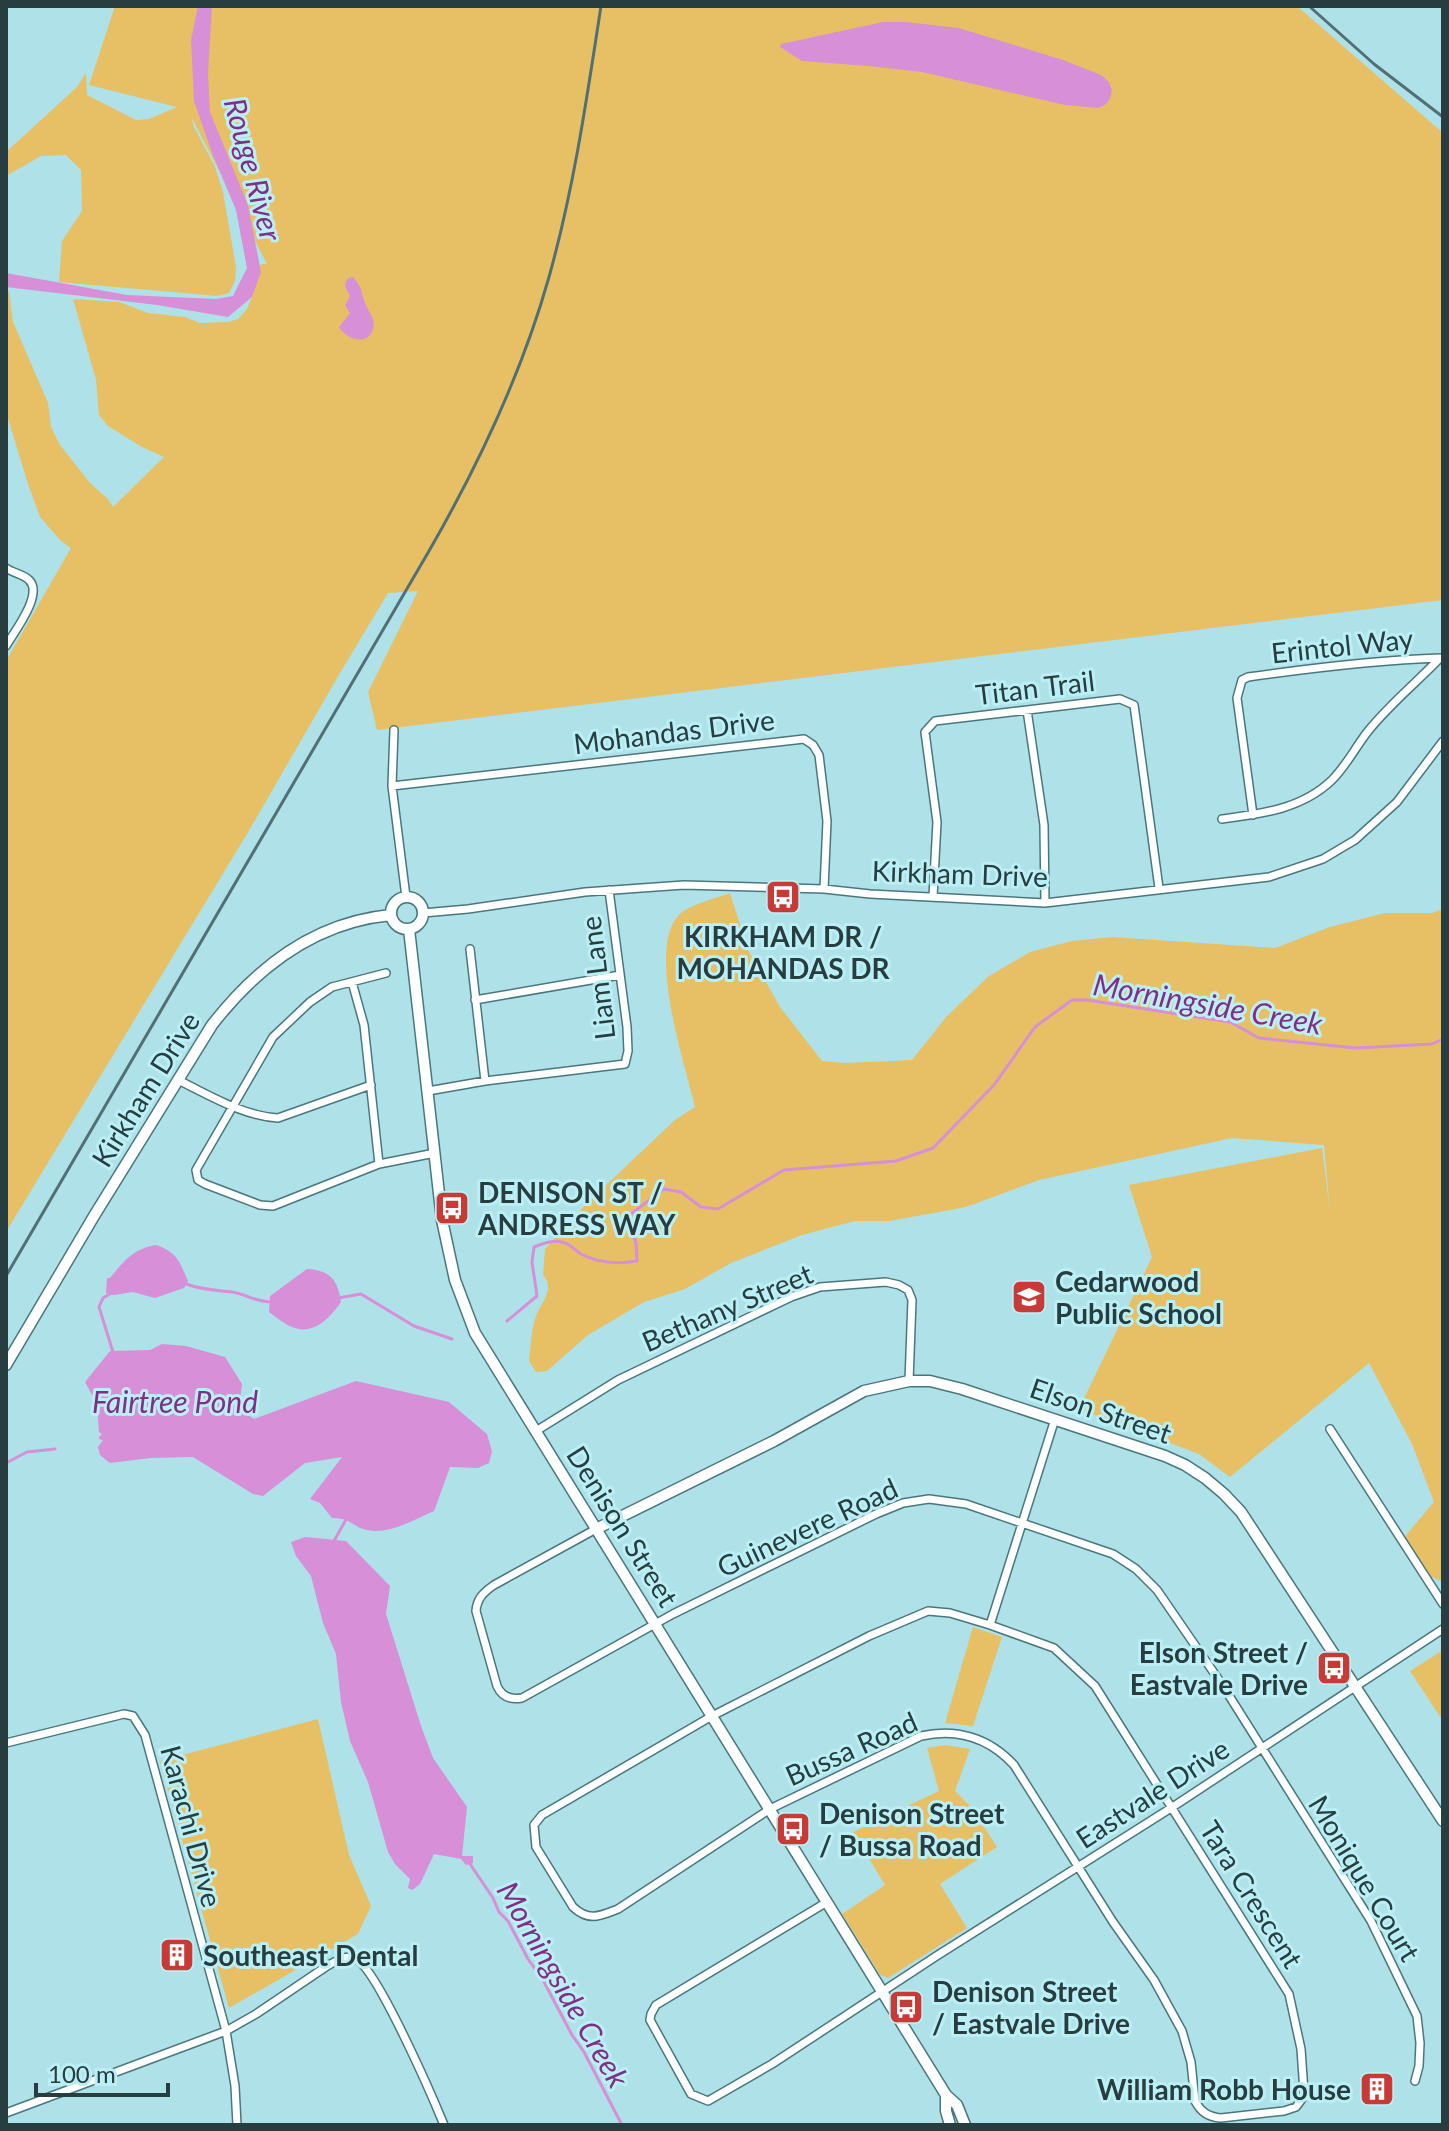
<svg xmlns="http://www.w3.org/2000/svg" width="1449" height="2131" font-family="Lato,sans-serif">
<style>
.green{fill:#e7c065}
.water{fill:#d78fd8}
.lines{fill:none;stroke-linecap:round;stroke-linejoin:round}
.stream{stroke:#d78fd8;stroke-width:3}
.street-casing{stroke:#48787e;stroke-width:10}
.secondary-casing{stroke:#48787e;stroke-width:13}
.street{stroke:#fff;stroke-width:7}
.secondary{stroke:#fff;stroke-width:10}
.rail{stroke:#527074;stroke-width:3}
.labels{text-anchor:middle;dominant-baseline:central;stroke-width:6;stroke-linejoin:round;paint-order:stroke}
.street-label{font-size:28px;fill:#283d3f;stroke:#bbeff6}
.poi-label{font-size:28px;font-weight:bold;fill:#283d3f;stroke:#bbeff6;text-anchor:start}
.water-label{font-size:30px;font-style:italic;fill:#822e84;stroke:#bbeff6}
</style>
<rect width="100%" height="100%" fill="#aee1e8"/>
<!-- green -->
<path class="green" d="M115,6H1297L1443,133V600L377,730L368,692L418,591L388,593L340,673L250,829L6,1232V661L71,548L60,540L40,517L28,484L6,412V291H9L13,322L48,403L51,427L60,445L90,483L108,499L113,507L164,457L142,447L108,426L99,415L96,380L73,299L119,302L148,313L185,317L200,323L228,322L238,319L247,309L252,297V270L262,264H267L192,118L193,125L215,167L223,192L236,267L235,281L229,293L217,296L59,282L62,241L82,211L81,170L66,155L41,156L6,176V152L77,87L86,73L87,95L136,120L149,119L177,107L89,85Z
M730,893L748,950L780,1007L822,1061L845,1063L912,1060L947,1016L989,976L1030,952L1072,941L1112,937L1275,948L1330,927L1385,913H1432L1443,909V1582L1421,1572L1405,1551L1406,1535L1434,1502L1412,1444L1369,1363L1230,1477L1199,1454L1079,1409L1152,1257L1129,1185L1322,1148L1330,1212L1324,1145L1232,1138L1039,1180L966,1207L890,1221H855L802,1235L731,1263L685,1289L644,1302L588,1335L547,1371L536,1372L529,1361C531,1347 531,1329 536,1316C541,1302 556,1289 543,1275L545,1249L585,1205L675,1120L695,1107C685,1064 646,948 679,915C688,905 717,898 730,893Z
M973,1627L1002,1637L973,1726L945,1723Z
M1443,1650V1721L1410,1671Z
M318,1719L349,1855L371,1906L358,1934L229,2008L160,1761Z
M945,1745L970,1749L955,1791L971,1807L997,1847L940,1884L967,1928L888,1978L880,1975L842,1914L885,1885L853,1832L939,1791L927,1748Z"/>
<!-- water -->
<path class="water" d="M198,6H212L208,73L210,112L248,205L261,272L252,297L228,317L157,305L6,287V273L127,295L216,299L233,296L247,268L236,210L212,153L194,101L191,40Z
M883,22H906L959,28L1063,60L1101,75L1109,82L1112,90L1110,99L1105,105L1098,108L1065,105L922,72L868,66L802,61L780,47L781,44Z
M353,277C364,290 360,291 366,305C369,313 376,319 373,329C367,347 346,339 339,327L350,313L345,305C354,291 347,297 345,284L348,278Z
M156,1245C178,1253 179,1261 188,1281L184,1288L155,1298L133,1292L114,1295L106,1293L107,1278H110C125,1260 133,1249 156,1245Z
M307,1269C330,1270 338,1280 341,1302C330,1318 313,1336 292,1327C284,1324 276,1317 269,1312L270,1296Z
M162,1344L186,1346L225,1357L242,1384L239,1409L254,1419L356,1381L449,1402L487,1434L492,1451L489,1463L478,1468L450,1467L434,1511C415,1519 389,1535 367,1530C352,1527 352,1518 332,1518L320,1503L310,1499L342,1457L305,1463L263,1496L253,1494L193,1457L151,1458L110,1463L100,1455L98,1447L103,1440L99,1439V1437L102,1434L99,1432L97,1404L85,1382L110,1351L150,1350Z
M305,1537L346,1541L390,1586L386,1614L421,1726L433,1758L467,1807L462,1856H473V1863L466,1865L461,1859L434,1854L420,1884L412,1890L408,1888L410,1879L395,1864L388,1852L368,1782L350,1741L341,1702L336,1654L323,1623L311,1576L296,1556L291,1542Z"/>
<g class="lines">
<!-- stream -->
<path class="stream" d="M186,1284C203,1290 215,1290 232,1292C246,1294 256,1302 271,1302
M338,1298L361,1294L414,1326L452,1339
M507,1321L537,1296L532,1262L534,1247C544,1243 555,1239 565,1243C571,1245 576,1251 581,1254C598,1263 619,1264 637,1261L636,1243L627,1217L664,1189L681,1192L701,1207L718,1209L784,1170L896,1161L933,1148L994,1085L1035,1027L1072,1000H1087L1230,1022L1259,1038L1356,1048L1432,1044L1443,1039
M113,1352L99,1307L103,1298L113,1292
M6,1463L27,1452L55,1449
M334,1541L348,1516
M470,1864L493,1898L499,1912L508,1921L528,1959L543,1980L572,2035L584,2052L622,2125"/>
<!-- street casing -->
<g class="street-casing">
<path id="street" d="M6,568C13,573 23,574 29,580C44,594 14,632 6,646
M1027,710L1044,825L1045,903
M394,730L392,786L406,897
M392,786L804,739L813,745L819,755L827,821L824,889
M1253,815L1237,698L1242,680L1248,677C1312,668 1376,660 1440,658
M1222,819C1261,814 1302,809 1332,780C1347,765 1356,746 1369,730C1390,704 1417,682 1439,659
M933,897L937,822L925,732L935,721L1120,699L1134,705L1159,888
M423,913L468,909L585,892L684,885L824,889L870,894L1045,903L1269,877L1323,859L1355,840L1397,802L1443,741
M470,949L485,1081
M386,973L332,987L310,1002L273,1037L196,1170L198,1180L205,1184L260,1205L273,1206L379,1164L435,1153
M352,982L364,1025L379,1164
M475,1000L620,975
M178,1080C209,1095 243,1116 278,1118L371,1085
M428,1091L485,1081L625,1064L628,1051L627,1027L609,890
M1330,1429L1443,1604
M536,1431L618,1380L791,1297L820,1287L886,1282L899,1285L908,1290L912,1300L909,1381
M596,1529L494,1585C484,1592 477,1598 476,1611L497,1686C502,1697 511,1700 522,1698L673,1614L876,1514L903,1503L929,1499L966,1504L1113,1554L1136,1569L1157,1590L1223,1686L1371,1921L1417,2016L1420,2043L1419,2066L1415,2081
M928,1611L950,1613L990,1625L1054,1648L1095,1686L1289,1994L1301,2049L1304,2092L1302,2099L1296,2107L1284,2111L1221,2118C1208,2117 1201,2112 1195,2101L1191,2062L1182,2031L1154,1980L1113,1922L1014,1765C989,1738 957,1728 921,1736L770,1809L618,1909C600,1916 589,1922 573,1907L536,1847L534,1825L542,1815L712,1716L869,1636Z
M990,1625L1055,1419
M6,1743L124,1714L133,1716L145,1735L226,2031L235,2086L237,2125
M827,1902L656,2005L651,2014L650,2020L691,2094L708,2101L772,2064L938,1955L1171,1808L1443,1629
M6,2113L226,2031L256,2014L327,1966C336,1961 346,1954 356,1959C377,1969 433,2098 444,2125"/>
</g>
<!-- secondary casing -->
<g class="secondary-casing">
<path id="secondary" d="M391 913a16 16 0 1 1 32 0a16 16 0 1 1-32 0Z
M409,929L442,1220L455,1280L475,1333L946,2095L957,2105L965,2125
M6,1365L94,1216L212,1025C257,967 315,922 391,915
M596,1529L774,1441L864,1391L909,1381H930L962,1389L1165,1456L1185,1465L1205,1478L1224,1494L1241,1512L1443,1821
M946,2095V2111L950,2125"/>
</g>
<!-- street -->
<use href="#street" class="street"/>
<!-- secondary -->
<use href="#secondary" class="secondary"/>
<!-- rail -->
<path class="rail" d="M1309,6L1374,64L1443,117
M6,1276L429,551C479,464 522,373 549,277C574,188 587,97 601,6"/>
</g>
<!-- icons -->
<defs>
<g id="bus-square" transform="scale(1.8)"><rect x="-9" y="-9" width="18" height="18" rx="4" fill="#c83a35" stroke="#bbeff6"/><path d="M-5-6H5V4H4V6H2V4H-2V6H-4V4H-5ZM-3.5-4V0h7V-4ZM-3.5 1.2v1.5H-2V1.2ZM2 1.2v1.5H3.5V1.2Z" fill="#fff"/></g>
<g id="school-square" transform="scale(1.8)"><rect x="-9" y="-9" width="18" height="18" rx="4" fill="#c83a35" stroke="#bbeff6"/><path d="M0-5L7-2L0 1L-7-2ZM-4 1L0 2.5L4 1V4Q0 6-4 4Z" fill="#fff"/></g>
<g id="building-square" transform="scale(1.8)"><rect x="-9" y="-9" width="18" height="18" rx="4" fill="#c83a35" stroke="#bbeff6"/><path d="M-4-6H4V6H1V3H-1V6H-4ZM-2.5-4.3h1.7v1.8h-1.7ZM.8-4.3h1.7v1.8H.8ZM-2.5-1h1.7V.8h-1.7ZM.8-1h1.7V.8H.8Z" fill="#fff"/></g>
</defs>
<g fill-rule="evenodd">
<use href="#bus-square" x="783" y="897"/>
<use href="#bus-square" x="452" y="1208"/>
<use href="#school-square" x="1029" y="1297"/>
<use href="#bus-square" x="1334" y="1668"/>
<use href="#bus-square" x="793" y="1829"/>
<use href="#building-square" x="177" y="1955"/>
<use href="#bus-square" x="906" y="2007"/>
<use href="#building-square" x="1377" y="2089"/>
</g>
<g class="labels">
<!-- street labels -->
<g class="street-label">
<text transform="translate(1342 645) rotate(-6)">Erintol Way</text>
<text transform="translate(1035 687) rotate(-7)">Titan Trail</text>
<text transform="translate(674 731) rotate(-7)">Mohandas Drive</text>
<text transform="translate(960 873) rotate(2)">Kirkham Drive</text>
<text transform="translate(597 978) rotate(-97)">Liam Lane</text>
<text transform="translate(145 1089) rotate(-58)">Kirkham Drive</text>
<text transform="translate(727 1307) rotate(-23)">Bethany Street</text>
<text transform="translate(1101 1410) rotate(19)">Elson Street</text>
<text transform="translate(623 1526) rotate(58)">Denison Street</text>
<text transform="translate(807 1527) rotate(-25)">Guinevere Road</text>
<text transform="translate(851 1748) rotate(-24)">Bussa Road</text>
<text transform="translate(1152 1793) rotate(-33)">Eastvale Drive</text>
<text transform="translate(192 1826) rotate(75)">Karachi Drive</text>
<text transform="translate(1365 1878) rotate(59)">Monique Court</text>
<text transform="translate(1252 1894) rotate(58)">Tara Crescent</text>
</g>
<!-- poi labels -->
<g class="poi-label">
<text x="783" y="936" text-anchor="middle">KIRKHAM DR /<tspan x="783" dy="32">MOHANDAS DR</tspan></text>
<text x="478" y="1192">DENISON ST /<tspan x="478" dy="32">ANDRESS WAY</tspan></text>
<text x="1055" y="1281">Cedarwood<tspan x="1055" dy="32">Public School</tspan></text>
<text x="1308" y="1652" text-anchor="end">Elson Street /<tspan x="1308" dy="32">Eastvale Drive</tspan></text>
<text x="819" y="1813">Denison Street<tspan x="819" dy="32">/ Bussa Road</tspan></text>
<text x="203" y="1955">Southeast Dental</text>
<text x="932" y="1991">Denison Street<tspan x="932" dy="32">/ Eastvale Drive</tspan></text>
<text x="1351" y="2089" text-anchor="end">William Robb House</text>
</g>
<!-- water labels -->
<g class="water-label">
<text transform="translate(254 169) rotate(75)">Rouge River</text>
<text transform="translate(1208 1003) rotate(10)">Morningside Creek</text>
<text x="175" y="1401">Fairtree Pond</text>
<text transform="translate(564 1984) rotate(60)">Morningside Creek</text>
</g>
</g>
<!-- border -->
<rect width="1449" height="2131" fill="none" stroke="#283d3f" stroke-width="16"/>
<!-- scale -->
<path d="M36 2083v12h132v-12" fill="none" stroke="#283d3f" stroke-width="4"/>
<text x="48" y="2083" font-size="24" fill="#283d3f" stroke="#bbeff6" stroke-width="6" paint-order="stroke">100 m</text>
</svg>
